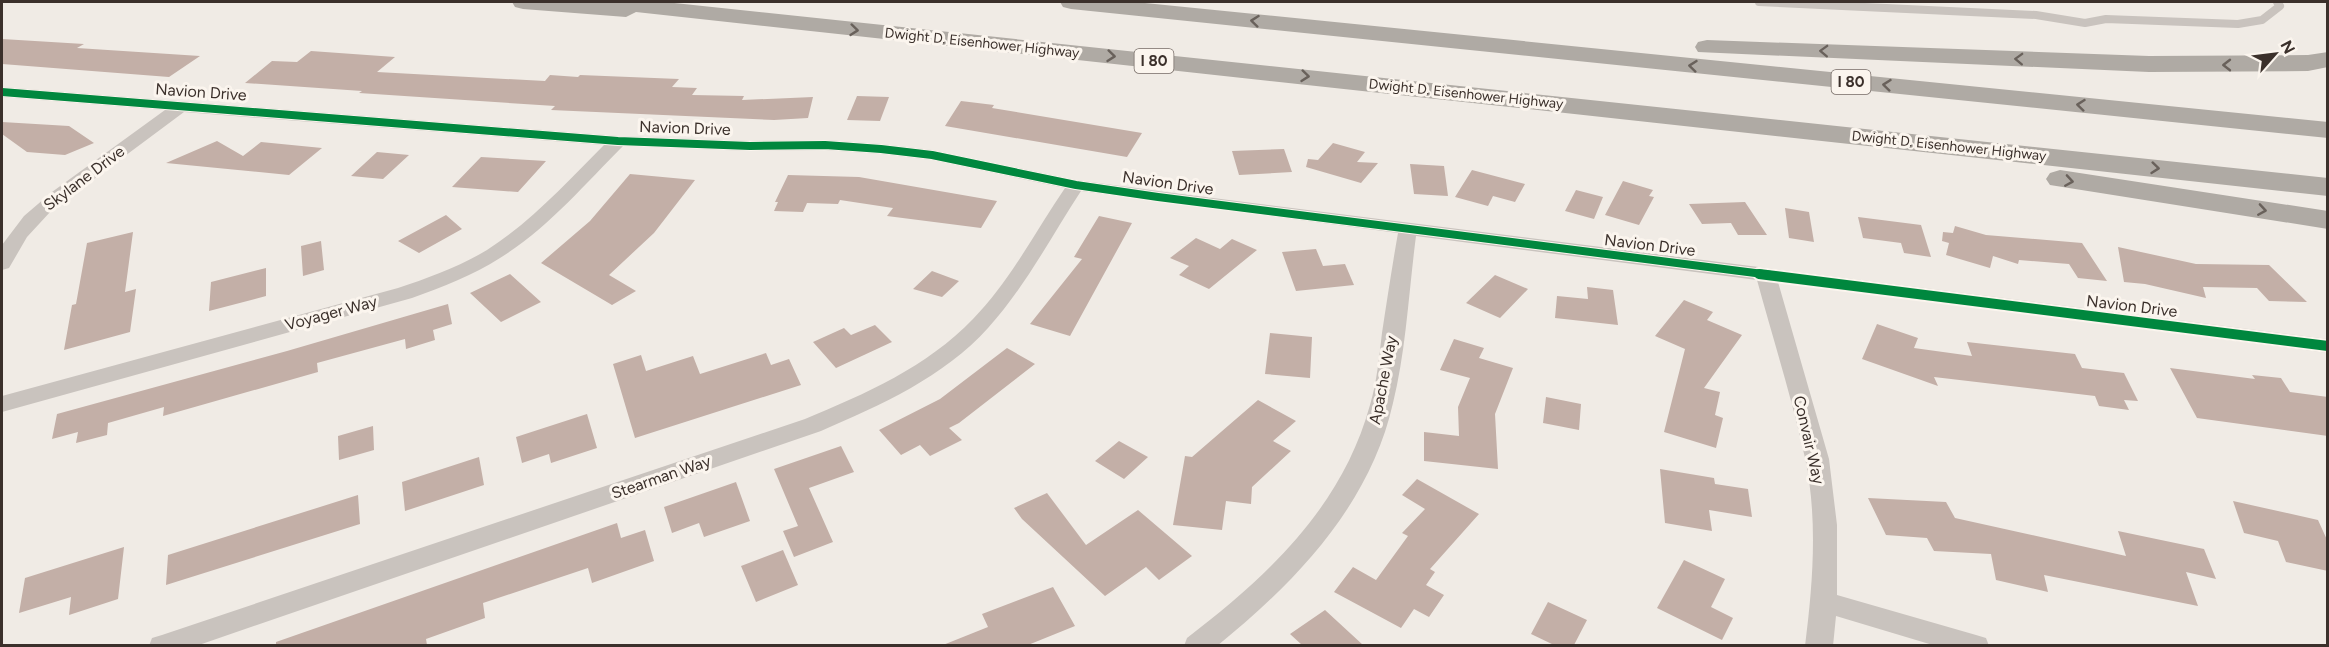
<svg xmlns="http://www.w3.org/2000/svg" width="2329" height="647" font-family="Figtree,sans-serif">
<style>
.building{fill:#c3afa7}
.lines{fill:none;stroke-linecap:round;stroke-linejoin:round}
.lane{stroke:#c9c3be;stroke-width:8}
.street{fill:#c9c3be;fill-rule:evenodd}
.highway{fill:#afaaa4;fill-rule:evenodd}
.cycleway-far1-casing{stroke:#fbf5ee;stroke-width:10}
.cycleway-casing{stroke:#fbf5ee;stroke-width:14}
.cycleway-far1{stroke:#00873e;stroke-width:8}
.cycleway{stroke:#00873e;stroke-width:10}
.oneway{stroke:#69615b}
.labels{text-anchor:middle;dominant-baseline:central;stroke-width:6;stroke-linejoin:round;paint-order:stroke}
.far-street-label{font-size:14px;fill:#3b302b;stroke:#fbf5ee}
.shield{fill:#fbf5ee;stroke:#756b66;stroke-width:1.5}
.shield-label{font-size:15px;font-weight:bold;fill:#3b302b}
.street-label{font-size:16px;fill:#3b302b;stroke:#fbf5ee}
</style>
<rect width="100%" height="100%" fill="#f0ebe5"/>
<!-- building -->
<path class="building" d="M2,39L84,44L77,48L200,56L169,77L2,64Z
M311,51L395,57L377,72L545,81L550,75L578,77L580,75L679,79L672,87L697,88L692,95L744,96L742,100L813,97L808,118L774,120L551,110L555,106L359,93L362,91L245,83L272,61L297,62Z
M857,96L889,97L880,121L847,120Z
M961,101L994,105L992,108L1142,133L1127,157L945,126Z
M2,122L69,126L94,143L65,155L27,152L2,134Z
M217,141L243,156L261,142L322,148L289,175L166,163Z
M1333,143L1365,152L1357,162L1378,163L1361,183L1306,167L1308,159L1318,160Z
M1284,149L1292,172L1239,175L1232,151Z
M377,152L409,155L383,179L351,176Z
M481,157L546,161L518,192L452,187Z
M1410,164L1444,166L1448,196L1414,194Z
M1472,170L1525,184L1515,202L1493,196L1488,206L1455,197Z
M630,174L695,180L654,233L609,275L636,291L612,305L541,263L590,221Z
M788,175L859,177L997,201L981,228L887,216L893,208L840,200L838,204L807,203L803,212L774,211L778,202H775Z
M1623,181L1653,190L1649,196L1654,197L1639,225L1605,215Z
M1576,190L1603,197L1594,219L1565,211Z
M1745,202L1767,235H1738L1731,223L1702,224L1689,204Z
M1785,208L1809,212L1814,242L1789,238Z
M446,215L462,229L419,253L398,241Z
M1099,216L1132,223L1070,336L1030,324L1082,259L1074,257Z
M1858,217L1921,225L1931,257L1904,253L1901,243L1863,238Z
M1955,226L1986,235L2082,243L2107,281L2078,278L2069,264L2019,260L2018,264L1993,256L1990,268L1946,255L1949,243L1942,241L1943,232L1953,233Z
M133,232L125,292L136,289L130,332L64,350L72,305L76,304L87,243Z
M1196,238L1220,249L1232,239L1257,250L1209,289L1179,275L1189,266L1170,258Z
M321,241L324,270L303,276L301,246Z
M2118,247L2196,264L2269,265L2307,302L2269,301L2257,288L2203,287L2206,298L2145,284L2124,282Z
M1316,249L1323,266L1345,264L1354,285L1296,291L1282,252Z
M266,268V296L209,311L211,282Z
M932,271L959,281L942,297L913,289Z
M510,274L541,302L501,322L470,293Z
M1495,275L1528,289L1500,318L1466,303Z
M1587,287L1613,290L1618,325L1555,318L1557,296L1588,299Z
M1684,300L1713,312L1707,320L1742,335L1704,388L1720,392L1715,415L1723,418L1716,448L1664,432L1685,349L1655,336Z
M448,304L452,324L433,330L435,340L406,349L405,339L317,363L318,372L163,416L164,407L108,423L107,435L76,443L78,432L52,439L57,414L287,351Z
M1877,324L1918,338L1914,348L1972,356L1967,342L2075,354L2082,368L2124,373L2138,401L2124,400L2129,410L2099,406L2095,396L1934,377L1938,386L1862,359Z
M875,325L892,342L836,368L813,342L844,328L851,335Z
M1270,333L1312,337L1310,378L1265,374Z
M1454,339L1484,348L1479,358L1513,368L1495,414L1498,469L1424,461V432L1459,436L1458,407L1470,378L1440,370Z
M1007,348L1035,364L959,423L949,428L962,440L930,456L920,445L901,455L879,430L940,399Z
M766,353L771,365L789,359L801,385L635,438L613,364L641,355L646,371L693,356L700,374Z
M2170,368L2255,379L2252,375L2281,378L2290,392L2328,397V436L2197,418Z
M1546,397L1581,404L1579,430L1543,423Z
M1258,400L1296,421L1273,441L1291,451L1252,487L1251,504L1226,501L1222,530L1173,525L1185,456L1192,457Z
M587,414L597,448L551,463L549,454L522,463L516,437Z
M373,426L374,450L339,460L338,436Z
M1119,441L1148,457L1124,479L1095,461Z
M841,446L854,472L809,488L833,542L794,557L783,531L798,526L774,469Z
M479,457L484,485L405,511L402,482Z
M1660,469L1714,478L1715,484L1748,489L1752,517L1709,510L1712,531L1665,523Z
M1417,479L1479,514L1430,569L1435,572L1426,585L1444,595L1429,617L1414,609L1401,628L1334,592L1353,567L1376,580L1408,536L1402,533L1425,509L1402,495Z
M736,482L750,521L704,537L699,523L672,533L664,507Z
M1047,493L1086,545L1138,510L1192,556L1159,580L1146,567L1105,596L1022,519L1014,508Z
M358,495L360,524L166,585L168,555Z
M1868,498L1946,502L1955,518L2126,556L2118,531L2204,549L2216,579L2186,572L2198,606L2044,575L2048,592L1996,580L1991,554L1934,551L1927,538L1886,535Z
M2233,501L2318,520L2328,542V571L2286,562L2278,541L2244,533Z
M617,523L621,538L645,530L654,561L592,583L588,568L483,603L485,618L426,639L427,645H276V642Z
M124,547L118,599L69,615L71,597L19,613L25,578Z
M783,550L798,585L756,602L741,566Z
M1684,560L1725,579L1711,607L1733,618L1722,640L1657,608Z
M1053,587L1075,626L1028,645H943L988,627L982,614Z
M1548,602L1587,620L1574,645H1554L1531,634Z
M1325,610L1363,645H1302L1290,634Z"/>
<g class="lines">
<!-- lane -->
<path class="lane" d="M1759,2L2036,15L2085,23L2106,19L2238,24L2262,20L2280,6L2277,2"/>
<!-- street -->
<path class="street" d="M2,87L618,136L750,141L825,140L881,144L932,150L1076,180L1158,191L2328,339V353L1778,282L1829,459L1837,525V595L1976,635L1986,638L1989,646H1936L1836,616L1833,646H1805C1813,584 1818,518 1805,458C1792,398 1773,339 1757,280L1416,236C1409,289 1406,351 1393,403C1370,505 1296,582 1217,646H1184L1187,638C1268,576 1342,507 1370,405C1377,382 1379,357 1382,333C1387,300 1392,267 1398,233L1081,191C1051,237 1025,287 988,328C944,377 881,405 821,431L196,646H149L152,638L162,635L805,419C865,394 927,367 973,319C1010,281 1035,232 1065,188L932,160L881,154L825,150L750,151L623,146C584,185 547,229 500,258C473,275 443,287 412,298L2,412V396L398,288C428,278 459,267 487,250C531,222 567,182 604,145L184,112L51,211L27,237L9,268L2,270V245L24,216L52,192L165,110L2,97Z"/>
<!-- highway -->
<path class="highway" d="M512,2H665L2328,178V196L636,12L626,17L523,9L515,7Z
M1060,2H1135L2328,122V138L1071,9L1063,7Z
M1707,40L2149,56L2308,55L2328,52V67L2308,71L2149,72L1698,52L1695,47L1698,42Z
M2060,170L2328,211V229L2050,185L2046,179L2050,173Z"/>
<!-- cycleway-far1 casing -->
<g class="cycleway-far1-casing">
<path id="cycleway-far1" d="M2,92L618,141L750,146L825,145L881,149L932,155L1076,185L1158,197L1771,275"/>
</g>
<!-- cycleway casing -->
<g class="cycleway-casing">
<path id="cycleway" d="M1759,274L2328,346"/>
</g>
<!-- cycleway-far1 -->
<use href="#cycleway-far1" class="cycleway-far1"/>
<!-- cycleway -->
<use href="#cycleway" class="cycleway"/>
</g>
<!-- one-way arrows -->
<defs><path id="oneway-chevron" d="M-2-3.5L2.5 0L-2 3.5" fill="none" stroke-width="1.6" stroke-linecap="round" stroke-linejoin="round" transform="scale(1.5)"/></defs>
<g class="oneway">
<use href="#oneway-chevron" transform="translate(1255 21) rotate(-174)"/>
<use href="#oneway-chevron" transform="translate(854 30) rotate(6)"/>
<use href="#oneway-chevron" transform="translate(1824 51) rotate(-178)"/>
<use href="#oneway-chevron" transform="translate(1111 56) rotate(6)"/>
<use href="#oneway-chevron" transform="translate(2019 59) rotate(-178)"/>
<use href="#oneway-chevron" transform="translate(2227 65) rotate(180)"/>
<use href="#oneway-chevron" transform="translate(1693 66) rotate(-174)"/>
<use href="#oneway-chevron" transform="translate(1305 76) rotate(6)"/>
<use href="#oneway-chevron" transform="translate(1887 85) rotate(-174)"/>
<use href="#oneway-chevron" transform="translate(2081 105) rotate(-174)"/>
<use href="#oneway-chevron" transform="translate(2155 168) rotate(6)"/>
<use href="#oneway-chevron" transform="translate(2069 181) rotate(9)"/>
<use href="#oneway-chevron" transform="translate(2262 210) rotate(9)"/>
</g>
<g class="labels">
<!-- far-street labels -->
<g class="far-street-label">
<text transform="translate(982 43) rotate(6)">Dwight D. Eisenhower Highway</text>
<text transform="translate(1466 94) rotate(6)">Dwight D. Eisenhower Highway</text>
<text transform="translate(1949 146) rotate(6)">Dwight D. Eisenhower Highway</text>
</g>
<!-- shield labels -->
<g class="shield">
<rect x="1134.5" y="49" width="39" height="24" rx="4.5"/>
<rect x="1831.5" y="70" width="39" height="24" rx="4.5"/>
</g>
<g class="shield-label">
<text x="1154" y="61">I 80</text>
<text x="1851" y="82">I 80</text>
</g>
<!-- street labels -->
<g class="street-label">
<text transform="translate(201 92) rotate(4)">Navion Drive</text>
<text transform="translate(685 128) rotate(2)">Navion Drive</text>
<text transform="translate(84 178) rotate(-37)">Skylane Drive</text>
<text transform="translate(1168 183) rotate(8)">Navion Drive</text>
<text transform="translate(1650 245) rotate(7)">Navion Drive</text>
<text transform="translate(2132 306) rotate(7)">Navion Drive</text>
<text transform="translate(331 313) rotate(-15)">Voyager Way</text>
<text transform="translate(1383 380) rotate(-79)">Apache Way</text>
<text transform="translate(1809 440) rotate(77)">Convair Way</text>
<text transform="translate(661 477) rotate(-19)">Stearman Way</text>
</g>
</g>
<!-- border -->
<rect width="2329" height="647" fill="none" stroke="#3b302b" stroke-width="6"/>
<!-- north arrow -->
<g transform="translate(2275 54) rotate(62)" stroke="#fbf5ee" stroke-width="4.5" paint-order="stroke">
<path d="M0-4.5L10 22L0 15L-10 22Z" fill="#3b302b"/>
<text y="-9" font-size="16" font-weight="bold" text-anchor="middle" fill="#3b302b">N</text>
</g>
</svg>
